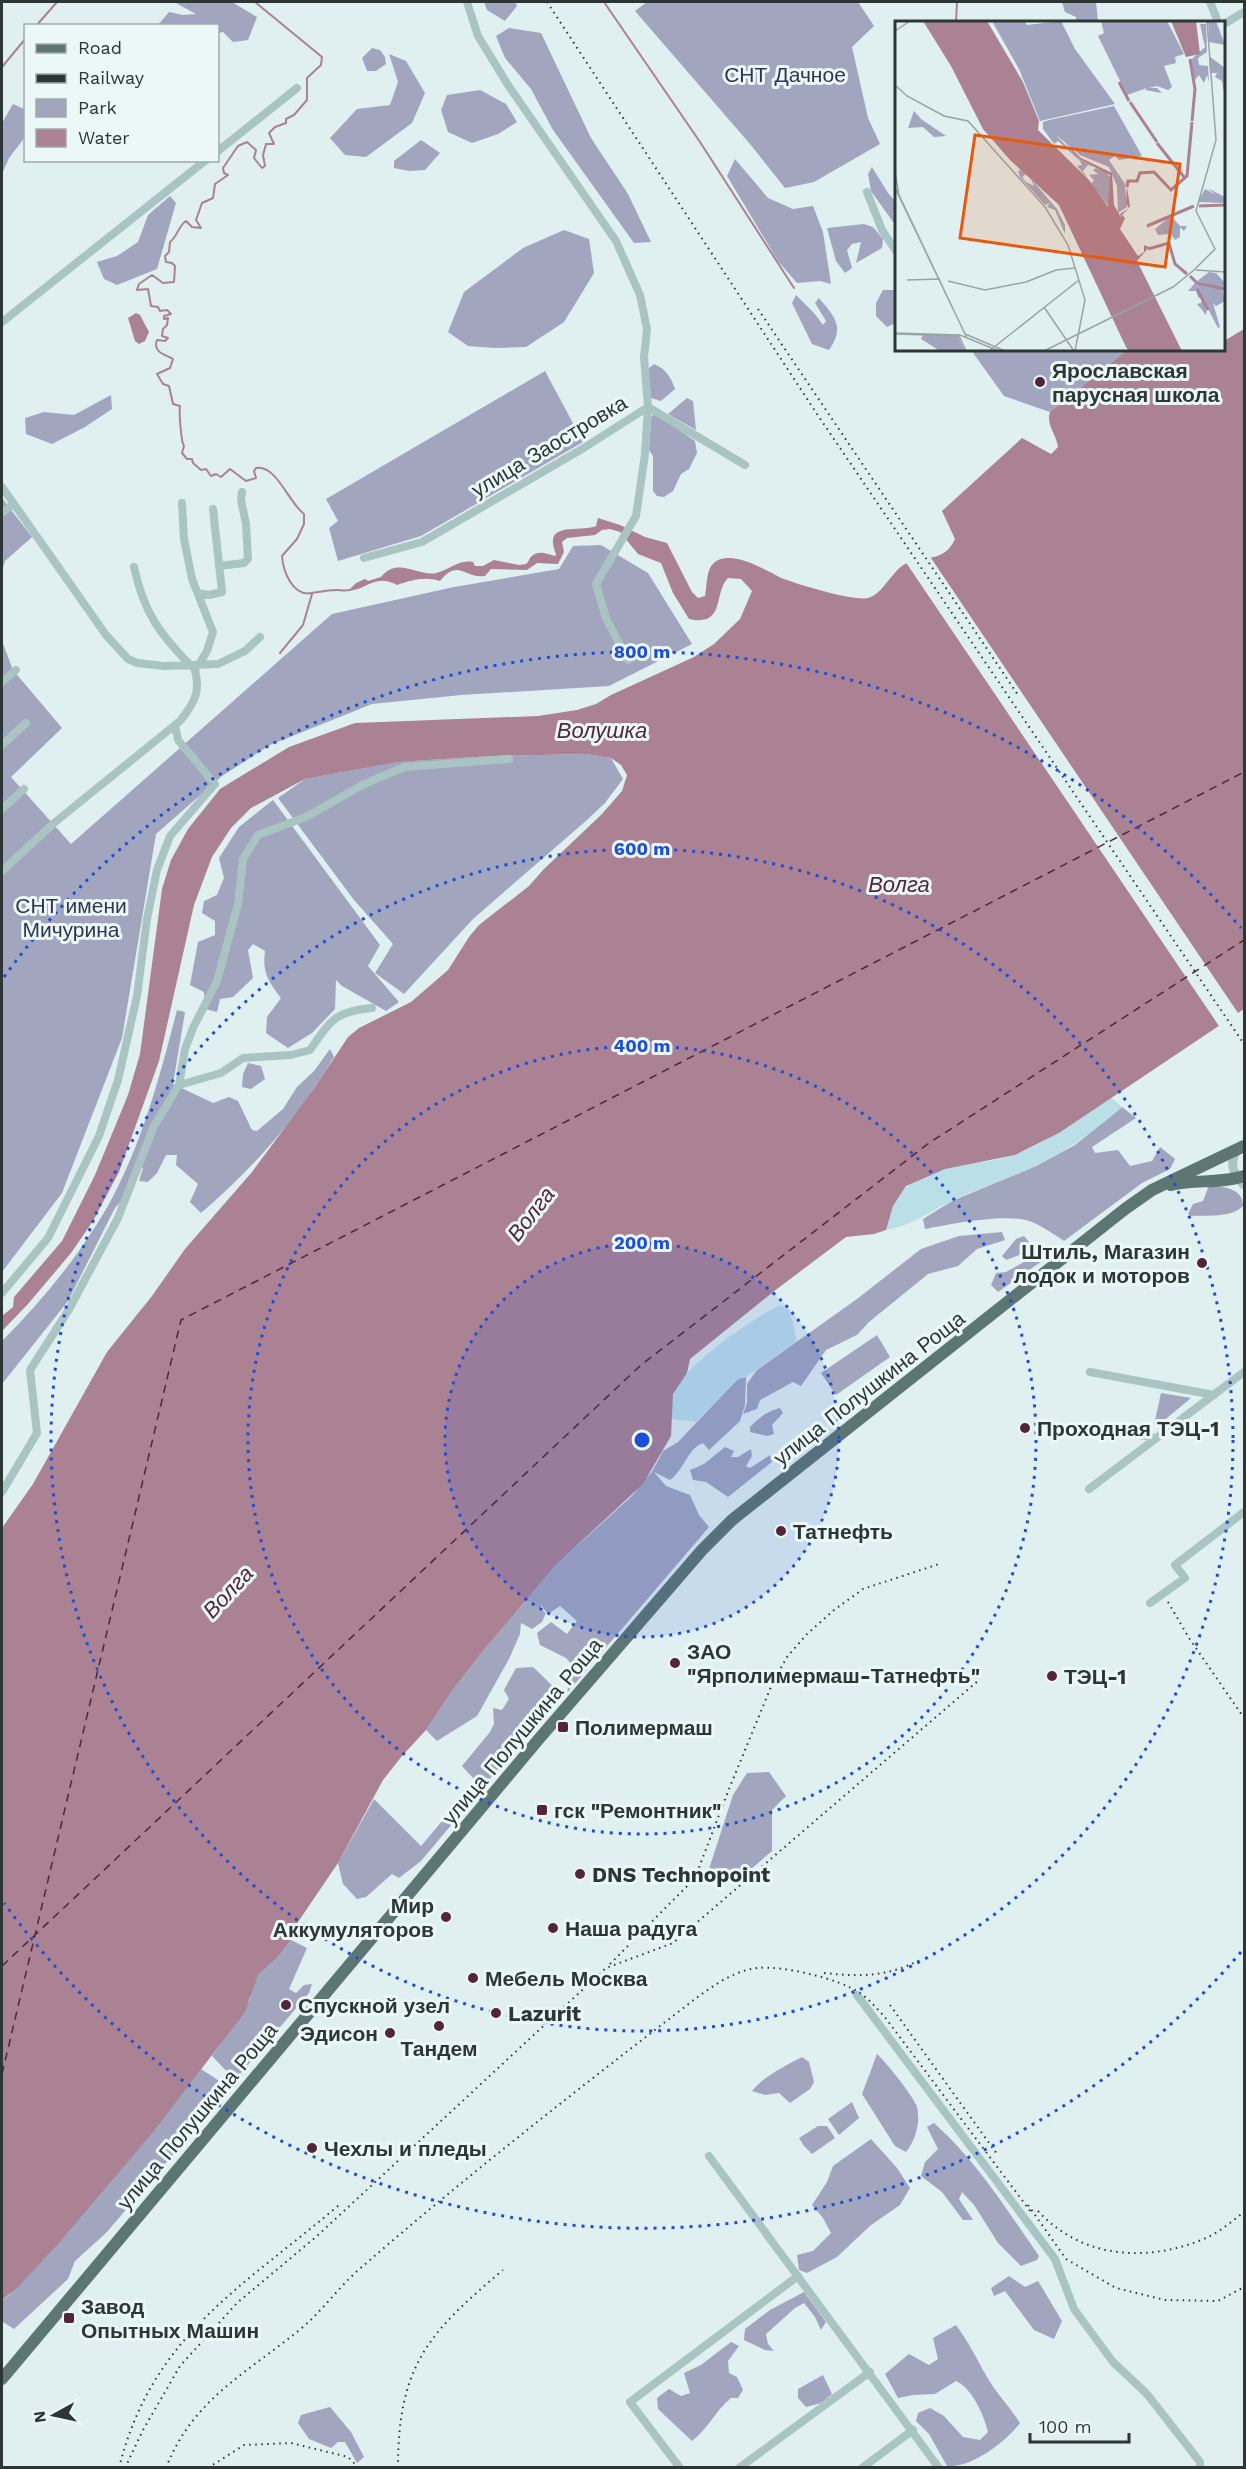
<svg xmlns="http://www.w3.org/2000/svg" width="1246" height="2469" font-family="'Work Sans',sans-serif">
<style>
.green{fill:#a1a5be}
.sand{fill:#bbdfe7}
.water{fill:#aa8293}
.pier{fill:#e0eff0}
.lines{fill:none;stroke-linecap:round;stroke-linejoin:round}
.stream{stroke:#aa8293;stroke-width:2}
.ferry{stroke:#532538;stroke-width:1.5;stroke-dasharray:8 6;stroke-linecap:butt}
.minor{stroke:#aac4c4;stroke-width:8}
.tertiary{stroke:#aac4c4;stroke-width:9}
.primary{stroke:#5e7673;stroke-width:12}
.rail{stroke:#2b3635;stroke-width:2;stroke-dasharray:1.5 4.5;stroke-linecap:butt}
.ring{fill:none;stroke:#1d4ed8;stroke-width:3;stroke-dasharray:3 6}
.poi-dot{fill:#532538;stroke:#ecf7f8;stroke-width:2}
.labels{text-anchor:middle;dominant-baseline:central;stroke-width:6;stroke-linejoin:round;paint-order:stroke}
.park-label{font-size:21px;fill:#313552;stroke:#ecf7f8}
.poi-label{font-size:21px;font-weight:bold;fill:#2b3635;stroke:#ecf7f8;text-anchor:start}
.street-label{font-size:21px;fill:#2b3635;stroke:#ecf7f8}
.water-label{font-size:22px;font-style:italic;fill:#532538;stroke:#ecf7f8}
.inset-river{fill:none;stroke:#aa8293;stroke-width:3}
.inset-road{fill:none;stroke:#98a5a5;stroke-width:1.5}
.view{fill:#e8590c;fill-opacity:0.15;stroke:#e8590c;stroke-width:3}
.inset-edge{fill:none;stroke:#2b3635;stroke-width:3}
.centre{fill:#1d4ed8;stroke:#ecf7f8;stroke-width:3}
.ring-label{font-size:18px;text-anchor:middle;font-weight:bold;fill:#1d4ed8;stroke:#ecf7f8;stroke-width:6;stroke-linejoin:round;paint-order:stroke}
</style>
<rect width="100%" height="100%" fill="#e0eff0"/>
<!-- green -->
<path class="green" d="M174,2H232L257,17L248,40L233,42L223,32L218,33V26L158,25L169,12L183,15L196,14Z
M484,2H515L517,6L505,21L487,10Z
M647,2H858L874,26L852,47L868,118L880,144L814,182L785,188L750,144L635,11Z
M1062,2H1096L1098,22H1076V17L1065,12Z
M509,28L541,33L591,138L628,194L651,242L634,243L553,130L531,89L505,58L496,36Z
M372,48L380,50L385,57L386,64L376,71H367L362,58Z
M389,54L406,61L425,93L412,123L366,157L345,155L330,138L357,109L390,105L398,82Z
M480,90L506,104L517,122L498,134L472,143L448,132L441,110L447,95Z
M13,104L24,109L25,137L9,158L2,174V123Z
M421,140L440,153L425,170L409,171L394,168V161Z
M735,159L768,198L793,209L813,206L823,232L831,284L820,281L797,283L778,261L727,176Z
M872,167L888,193L896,202V226L871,191L868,174Z
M170,196L176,203L157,269L117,285L104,279L97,262L117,256L138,242L148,215Z
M864,224L873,227L883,239L882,248L856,263L861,242L852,244L847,250L852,268L845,273L836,261L827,228Z
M564,230L589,239L594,273L564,322L526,347L496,348L468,346L448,332L464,292L523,248Z
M883,290H896V323L887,327L876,316V303Z
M796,295L814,313L823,325L826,321L815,303L819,298C835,317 845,327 829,350L812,344L792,303Z
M971,350H1127L1050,412L1004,396Z
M654,364C666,369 671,377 675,389L661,401L651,398L648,369Z
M545,371L583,442L421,536L338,561L329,528L338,521L326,499Z
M111,395L112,409L85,427L52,444L26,434L25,418L44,412L74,415Z
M687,398L693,401L696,430L668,414Z
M654,413L695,441L697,453L689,469L681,474L673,491L664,497L657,496L653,491V456L649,450L651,418Z
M2,498L32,537L5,561L2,571Z
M601,545L648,573L692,644L609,686L461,695L372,704L270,745L222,776L156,834L122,1038L62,1193L2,1272V641L13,670L62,728L11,777L71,844L332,614L454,587L559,569L573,546Z
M586,754L611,758L623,779L605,803L587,820L473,919L404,994L375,973L393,944L354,900L278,798L305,779L397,762L492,756Z
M273,800L380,945L368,966L399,1002L386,1011L342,986L336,980L335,1009L312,1033L288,1048L266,1033L267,1017L281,998C268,981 262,972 265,951L253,944L248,950L253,978L233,997L220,999L217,1012L205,1009L204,992L190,985L198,942L215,935V921L202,913L204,901L217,895L224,878L219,858L239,827Z
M177,1010L185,1012L173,1084L213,1103L229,1097L238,1101L252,1130L257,1131L283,1109L297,1087L314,1071L330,1049L334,1057C299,1116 253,1169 201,1213L190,1202L198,1184L176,1165L177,1155H166L157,1173L148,1182L139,1181L143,1168L136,1166L131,1190L115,1208L68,1301L2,1384V1341C42,1301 80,1255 109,1204C142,1144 160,1076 177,1010Z
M248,1063L261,1066L265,1079L251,1089L242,1087L243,1074Z
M1122,1107L1136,1118L1092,1147L1095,1153L1118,1150L1130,1166L1152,1161L1160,1147L1175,1159L1170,1169L1142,1183L1064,1241C1054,1234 1043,1227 1032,1222C1009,1212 950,1224 925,1229L923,1219L952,1201L1036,1166L1075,1145Z
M1209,1185C1224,1187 1243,1188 1243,1206C1232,1218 1206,1215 1191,1216L1188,1214L1193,1204L1203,1201Z
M1002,1232L1005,1240L977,1249L958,1266L928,1274L869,1322L857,1335L826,1350L801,1386L793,1382L760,1400L757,1409L743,1414L747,1403V1384L757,1370L857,1299L921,1249L959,1236Z
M1024,1236L1035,1249L1006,1260L1002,1256L1016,1239Z
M1038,1254H1052L998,1292L991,1285L996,1273L1006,1272Z
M877,1335L890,1357L836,1395L821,1373Z
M746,1377L745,1405L740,1421L709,1450L703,1443C688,1448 684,1470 670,1480L654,1472L666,1486L690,1495L699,1515L709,1527L567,1693L572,1665L566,1658L540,1645L537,1633L551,1622L567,1634L577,1621L560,1606L548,1614L541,1605V1609L546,1613L542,1622L532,1629L521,1623L520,1634L509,1659L477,1716L437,1741L426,1730L452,1691L483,1651L555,1566L632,1496L653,1470L663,1451L678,1442L738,1379Z
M1161,1393L1191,1398L1156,1427L1154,1425Z
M780,1408L783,1413L772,1425L774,1434L767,1436L750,1432V1427C758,1418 768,1411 780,1408Z
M725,1447L734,1451L731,1457H738L751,1449L752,1456L746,1466L750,1468L770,1455L772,1462L728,1497L706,1482L693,1480L690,1470L704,1464Z
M533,1667L561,1694L421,1861L399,1878L392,1874L366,1897L357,1899L343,1884L338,1863L374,1799L421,1846L476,1781L462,1766L490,1732L494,1724L493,1708L502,1710L509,1699L504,1690L516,1668Z
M769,1772L786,1796L772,1810V1851L736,1882L729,1876L708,1872L733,1795L747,1773Z
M291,1940L307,1948L289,1989L296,1993L304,1985L312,1984L309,1993L235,2080L212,2056L250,2000L252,1987L258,1975L277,1958Z
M877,2054C886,2062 914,2097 917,2107C921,2122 915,2141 906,2152L895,2146L862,2094Z
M802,2057L809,2062L814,2082L810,2089L790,2103L779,2093L765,2095L752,2091C765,2075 784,2067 802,2057Z
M201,2069L230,2088L106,2233L75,2261L68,2279L14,2329L3,2322L2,2300L9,2295C77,2223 141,2147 201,2069Z
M852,2102L859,2118L839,2135L828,2119Z
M934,2123C976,2160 1007,2210 1039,2256L1037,2260L1021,2266L998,2243L974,2205L962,2192L959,2199L973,2220H963L942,2192L921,2176L925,2162L938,2149L927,2127Z
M818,2126H827L835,2138L812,2154L804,2146L799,2138Z
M871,2139L897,2168L910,2188L900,2205L871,2225L837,2257L807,2273L799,2270L797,2255L813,2251L831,2233L823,2218L812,2205L827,2182L833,2166Z
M1009,2276L1025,2287L1038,2281L1062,2321L1054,2339L1034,2330L1005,2291L994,2296L991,2288Z
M804,2292L826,2322L821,2330L815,2317L804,2303L795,2308L766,2334L768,2344L774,2351L765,2350L744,2340L745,2329L770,2310Z
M956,2325C969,2342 977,2360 987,2377C996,2393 1010,2407 1020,2423C1007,2441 971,2469 947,2466L929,2434L916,2421L918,2413L930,2408L944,2416L963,2437L980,2440L988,2432C984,2415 972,2388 956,2381L935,2394L913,2395L898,2398L885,2374L909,2354L929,2365L938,2359L933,2338Z
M731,2342L739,2346L728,2361L729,2373L737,2377L743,2390L738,2398H731C715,2411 708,2429 692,2441L658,2409L657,2398L669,2389L681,2396L690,2393L684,2373L701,2365Z
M823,2375L832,2394L821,2403L806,2407L798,2398V2389Z
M330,2407L351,2432L364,2457L357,2463L345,2442H338L331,2448L309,2439L298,2423L301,2415Z"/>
<!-- sand -->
<path class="sand" d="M1111,1097L1122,1107C1096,1130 1069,1149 1038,1165C1011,1178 981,1187 953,1200C929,1212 914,1225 886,1230C889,1218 891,1206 899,1196C923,1161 982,1167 1017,1154C1052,1140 1081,1118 1111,1097Z
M780,1305L790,1311L797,1341L746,1377L738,1379L696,1422L672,1419C672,1410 671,1401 674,1392C688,1362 751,1320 780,1305Z"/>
<!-- water -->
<path class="water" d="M136,313L140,315L149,332L145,341L139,344L135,341L128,318Z
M1244,329V1009L1059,1133L1015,1155L945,1169L906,1186L893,1206L886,1230L874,1234L846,1237L773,1292L690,1359L687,1373L673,1394L671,1436L643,1484L555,1566L483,1651L452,1691L426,1730L402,1756L383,1780L338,1863L296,1925L291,1940L277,1958L258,1975L245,2012L153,2132L58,2244L18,2287L2,2300V1528L33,1484L107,1352L152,1296L185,1249L252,1172L315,1087L348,1037L359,1028L411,1002L448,970L469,937L479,925L529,886L544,869L602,814L622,791L627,775L621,765L611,758L586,754L492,756L398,762L305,779L251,808L231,828L212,857L194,905L159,1061L119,1172L93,1221L71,1253L28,1304L2,1331V1316L13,1307L14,1297L62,1241L95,1175L128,1095L140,1054L162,889L171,860L188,829L220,789L289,747L355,723L538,716L577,710L596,704L611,695L694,657L714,644L740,619L752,591L741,579L728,578C713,593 726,627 689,619L673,593L661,563L638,554L620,532L610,529L602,530L595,535L567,538L562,542L564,552L558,564L537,563L527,570L491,569L485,576C464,579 459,558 440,581C426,576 411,580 397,585C375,573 367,590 348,591L356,583L365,579L368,581L381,577C398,556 418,577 436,573C450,570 458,559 473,562L475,566H483L494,560L519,565L526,564C529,562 529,558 532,556C539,549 550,555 556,556C556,552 553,548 553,543C551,523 583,532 596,526L598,518L620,525L645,537L667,543L692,592L698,598L705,596C707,587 706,572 712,565C727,547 764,569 779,577C793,583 855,602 868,598C883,594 891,572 905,564C924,553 943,565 955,539L942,511L1022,438L1051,454L1058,447C1056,434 1046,425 1050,412L1127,350H1224V341Z"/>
<!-- pier -->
<path class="pier" d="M929,555L1240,1016L1221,1029L905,561Z"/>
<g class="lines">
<!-- stream -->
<path class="stream" d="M255,2L322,57L321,65L307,78V100L294,115L286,119V123L275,127L269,133L274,144H266L263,155L265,166L262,168L254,158L256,150L247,142L238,146L223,168L224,173L228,175L215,184L213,198L202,203L196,220L201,228L192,227L186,221C178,226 178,236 170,242L169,252L165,256L166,262L172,263L175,266L174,282L163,283L152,275L139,284L137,290L148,289L151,306L158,307L160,311L167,310L171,314L164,316V319L168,318L167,325L163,329L162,336L168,338L165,341L157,340C152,353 167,355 173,359L170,368L157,374L163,384L169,386L173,404L180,406C179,412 181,442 184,446L182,453L187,459H192L193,463L201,470L206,469L211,476L216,474L221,477L230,469L246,481L256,478L254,471L256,468C276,464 289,503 304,514V524L297,539L282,556C283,570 292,597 312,593C319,592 328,590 336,590C341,590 345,591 350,590
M604,2L700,142L794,288
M956,22L957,2
M36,26L57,2
M2,67L26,38
M280,653L303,625L312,594"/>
<!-- ferry -->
<path class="ferry" d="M2,1966L641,1365L929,1143L1244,940
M2,2074L181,1320L1244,772"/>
<!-- minor -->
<path class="minor" d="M467,2L478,36L508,85L616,241L640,295L647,329L644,357L648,407L645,454L636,516L596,584L606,618L628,660
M1210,2L1218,22
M1224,24L1244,12
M218,151L297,88
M867,192L882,230L896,251
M2,322L206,160
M2,487L106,635L128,659L137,663L164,666L218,664L245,651L260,637
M182,503L184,539L192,579L213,632L207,651L198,666
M2,513L13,504
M364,558L422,542L582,449L648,407L745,465
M219,566L244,563L248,559L246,524L241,500L242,492
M134,567C144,613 159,633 191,666
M198,593L209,595L222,592L213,509
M2,682L16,670
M2,745L26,723
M2,809L24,789
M2,871L54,823L180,721C196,701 201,691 194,666
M179,1085L185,1049L193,1028L217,981L238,904L243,859L258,835L306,817L364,784L405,767L509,759
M2,1293L48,1238L99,1136L118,1080L137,996L147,919L157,870L170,836L215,784L178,740L175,725
M1090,1372L1214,1395
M1098,1427L1155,1438
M1089,1489L1244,1372
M2,1492L37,1433L30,1370L68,1311L118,1218L154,1126L179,1085L221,1073L243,1058L291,1055L310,1050C330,1021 335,1011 372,1008
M1150,1603L1185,1578L1175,1565L1244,1512
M857,1995L1055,2259L1074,2309L1113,2362L1147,2394L1200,2462V2468
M709,2156L939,2468
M680,2468L630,2402L798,2276
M739,2468L870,2372
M862,2468L913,2430"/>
<!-- tertiary -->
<path class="tertiary" d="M1239,1149C1227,1160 1234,1176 1244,1185"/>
<!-- primary -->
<path class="primary" d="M1171,1185C1195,1179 1221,1184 1244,1176
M2,2379L538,1740L702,1550L732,1520L1125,1209L1152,1190L1244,1146"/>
<!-- rail -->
<path class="rail" d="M547,2L817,414L1244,1044
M758,309L1018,695
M1168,1602L1189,1638L1244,1718
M610,1964L695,1878L729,1789L773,1682L787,1657L807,1634L834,1610L863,1589L939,1564
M824,1973C863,1977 887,1977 922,1959
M890,2005L997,2154
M1028,2205L1066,2259L1116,2288L1165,2300L1218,2301L1244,2287
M1038,2211C1082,2259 1148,2263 1206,2238C1220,2232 1232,2221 1244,2212
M119,2468C152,2335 243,2287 339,2205
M125,2468L143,2430L180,2366L237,2303L317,2236L606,1968L673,1943L979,1680
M166,2468C193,2398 249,2372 303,2327C325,2308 341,2284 363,2266C470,2173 582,2086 695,1999C713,1986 733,1971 757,1968C782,1965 840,1979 860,1993C869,1999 876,2008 884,2016L1031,2212
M208,2468L244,2445L291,2443L348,2457L359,2468
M398,2468C398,2366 428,2333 503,2270"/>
</g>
<!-- distance rings -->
<circle cx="642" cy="1440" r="197" fill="#1d4ed8" fill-opacity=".12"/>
<g class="ring">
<circle cx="642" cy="1440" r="197"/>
<circle cx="642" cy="1440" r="394"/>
<circle cx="642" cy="1440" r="591"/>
<path d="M1241 1952A788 788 0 0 1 4 1903M4 977A788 788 0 0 1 1241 928"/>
</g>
<!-- markers -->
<g class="poi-dot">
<circle cx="1040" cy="382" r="6"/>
<circle cx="1202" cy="1263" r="6"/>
<circle cx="1025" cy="1428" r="6"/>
<circle cx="781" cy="1531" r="6"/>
<circle cx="675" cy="1663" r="6"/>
<circle cx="1052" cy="1676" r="6"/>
<rect x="557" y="1721" width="12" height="12" rx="3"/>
<rect x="536" y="1804" width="12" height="12" rx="3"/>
<circle cx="580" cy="1874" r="6"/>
<circle cx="446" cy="1917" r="6"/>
<circle cx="553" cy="1928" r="6"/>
<circle cx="473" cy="1978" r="6"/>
<circle cx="286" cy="2005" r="6"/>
<circle cx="496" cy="2013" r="6"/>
<circle cx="439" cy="2026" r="6"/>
<circle cx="390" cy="2033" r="6"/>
<circle cx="312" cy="2148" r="6"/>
<rect x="63" y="2312" width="12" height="12" rx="3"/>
</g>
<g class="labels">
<!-- park labels -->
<g class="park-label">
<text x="785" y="74">СНТ Дачное</text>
<text x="71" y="905">СНТ имени<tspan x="71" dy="24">Мичурина</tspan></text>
</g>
<!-- poi labels -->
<g class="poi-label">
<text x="1052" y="370">Ярославская<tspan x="1052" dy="24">парусная школа</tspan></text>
<text x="1190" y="1251" text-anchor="end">Штиль, Магазин<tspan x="1190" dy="24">лодок и моторов</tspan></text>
<text x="1037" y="1428">Проходная ТЭЦ-1</text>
<text x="793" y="1531">Татнефть</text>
<text x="687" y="1651">ЗАО<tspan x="687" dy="24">"Ярполимермаш-Татнефть"</tspan></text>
<text x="1064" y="1676">ТЭЦ-1</text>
<text x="575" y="1727">Полимермаш</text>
<text x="554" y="1810">гск "Ремонтник"</text>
<text x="592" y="1874">DNS Technopoint</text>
<text x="434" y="1905" text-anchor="end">Мир<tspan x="434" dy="24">Аккумуляторов</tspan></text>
<text x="565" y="1928">Наша радуга</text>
<text x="485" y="1978">Мебель Москва</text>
<text x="298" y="2005">Спускной узел</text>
<text x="508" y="2013">Lazurit</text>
<text x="378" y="2033" text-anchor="end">Эдисон</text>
<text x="439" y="2048" text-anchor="middle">Тандем</text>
<text x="324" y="2148">Чехлы и пледы</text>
<text x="81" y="2306">Завод<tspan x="81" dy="24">Опытных Машин</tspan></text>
</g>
<!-- street labels -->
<g class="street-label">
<text transform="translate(549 446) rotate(-31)">улица Заостровка</text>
<text transform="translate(869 1388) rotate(-38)">улица Полушкина Роща</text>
<text transform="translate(522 1731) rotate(-50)">улица Полушкина Роща</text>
<text transform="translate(197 2116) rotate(-50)">улица Полушкина Роща</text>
</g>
<!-- water labels -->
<g class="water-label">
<text x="602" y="730">Волушка</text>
<text x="899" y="884">Волга</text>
<text transform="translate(531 1214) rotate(-52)">Волга</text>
<text transform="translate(228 1592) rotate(-47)">Волга</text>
</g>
</g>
<!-- overview -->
<g transform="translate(895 21)">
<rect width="330" height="330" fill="#e0eff0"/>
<path d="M97,0H129L132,4L166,0L180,28L220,83L145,100L124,48ZM206,0H272L289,33L280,36L281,42L269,45L277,66L273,69L262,65L254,67H262L267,72L250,69L252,67L232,74L203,15L209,12ZM313,0H321L330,24L314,21ZM305,3H311L312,31L303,37L304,44L313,45L314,61L312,54L309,62L304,54L300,59L296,39L310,26ZM314,35L330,47V78L327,60L320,56L322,52H315ZM219,85L247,135L224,139L220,135L214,139L230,163L232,186L223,192L222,165L214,146L185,134L161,114L184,138L199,146L193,144L188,150L193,158L182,145L187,144L185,140L163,120L159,123L148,108V101L154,99ZM19,90L26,98L51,115L39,116L28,106L13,107ZM201,147L211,151L217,159L213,185L196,163L199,159L194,154L203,153L198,149ZM126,149L131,153L127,156L131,161L139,165L136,158L162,188L170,204V213L160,189L152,186L155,182L150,184L125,156L123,150ZM312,167L330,176V182L303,181L310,168L321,174ZM276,195L285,205H292L289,210L285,206V216L280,219L276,213L263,214L260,208ZM314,251L321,252L330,262L327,267L330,280L321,285L318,282L325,306L323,307L312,286L311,294L302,283L306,282L307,277L305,274L304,278L301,270H293L301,261L303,267L302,262L325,267L302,260ZM28,314L63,315L70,330H45L26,318Z" fill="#a1a5be"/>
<path d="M28,0H92L128,61L144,100L143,109L194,159L213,186L215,154L186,139L180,134L170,122L186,137L217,152L219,184L227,198L225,193L234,187L231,182L232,165L235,186L227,194L230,197L225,208L243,235L249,231V224L254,226L242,240L287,330H234L231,326L164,184L115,139L88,108L56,45ZM276,0H301L305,33L291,36Z" fill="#aa8293"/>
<path class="inset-river" d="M37,0L164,180L219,294M80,0L101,19L92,110L173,142L225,289M295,38L300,68L297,100M224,61L234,80M235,81L262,121M262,122L289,156M232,166L233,160H242L245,152L259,151L276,169L292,155L297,101M304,185L330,184M252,205L299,185M253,228L274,222L280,243L292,253M295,255L302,262L330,268M302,268L313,289M226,294L239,330M221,298L236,330"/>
<path class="inset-road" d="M0,10L15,0M0,64L12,75L49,95L73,100L150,186L173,224L190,279L180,330M0,151L4,174L70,313L110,330M0,167L72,317M301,249L330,251M297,251L320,228L301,190L321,119L312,0M12,259L45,258M53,260L90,269L131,261L161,249L180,247M149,286L179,330M0,312L65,314L104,330M0,313L64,315L71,330M94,330L184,259M149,330L278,266L299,249"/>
<path class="view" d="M80,114L285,143L270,246L65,217Z"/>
<rect width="330" height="330" class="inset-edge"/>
</g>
<circle cx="642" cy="1440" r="9" class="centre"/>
<g class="ring-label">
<text x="642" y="658">800 m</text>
<text x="642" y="855">600 m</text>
<text x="642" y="1052">400 m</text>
<text x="642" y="1249">200 m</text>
</g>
<!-- border -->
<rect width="1246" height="2469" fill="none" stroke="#2b3635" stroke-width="6"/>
<!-- legend -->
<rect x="24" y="24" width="195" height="138" fill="#ecf7f8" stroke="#9faaaa" stroke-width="1.5"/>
<rect x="36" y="44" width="30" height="9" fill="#5e7673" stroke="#9faaaa" stroke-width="1.5"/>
<text x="78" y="54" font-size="18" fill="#2b3635">Road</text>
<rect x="36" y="74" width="30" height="9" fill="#2b3635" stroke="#9faaaa" stroke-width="1.5"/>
<text x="78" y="84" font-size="18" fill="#2b3635">Railway</text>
<rect x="36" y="99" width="30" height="18" fill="#a1a5be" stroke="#9faaaa" stroke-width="1.5"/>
<text x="78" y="114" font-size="18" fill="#2b3635">Park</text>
<rect x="36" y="129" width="30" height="18" fill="#aa8293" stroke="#9faaaa" stroke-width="1.5"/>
<text x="78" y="144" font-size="18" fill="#2b3635">Water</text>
<!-- north arrow -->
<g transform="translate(54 2415) rotate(262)" stroke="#ecf7f8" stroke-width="4.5" paint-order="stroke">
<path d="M0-4.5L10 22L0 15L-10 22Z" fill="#2b3635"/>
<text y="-9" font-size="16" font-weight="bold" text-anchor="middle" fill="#2b3635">N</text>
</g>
<!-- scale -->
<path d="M1030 2433v9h99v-9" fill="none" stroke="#2b3635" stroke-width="3"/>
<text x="1039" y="2433" font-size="18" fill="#2b3635" stroke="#ecf7f8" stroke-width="4.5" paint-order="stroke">100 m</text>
</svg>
